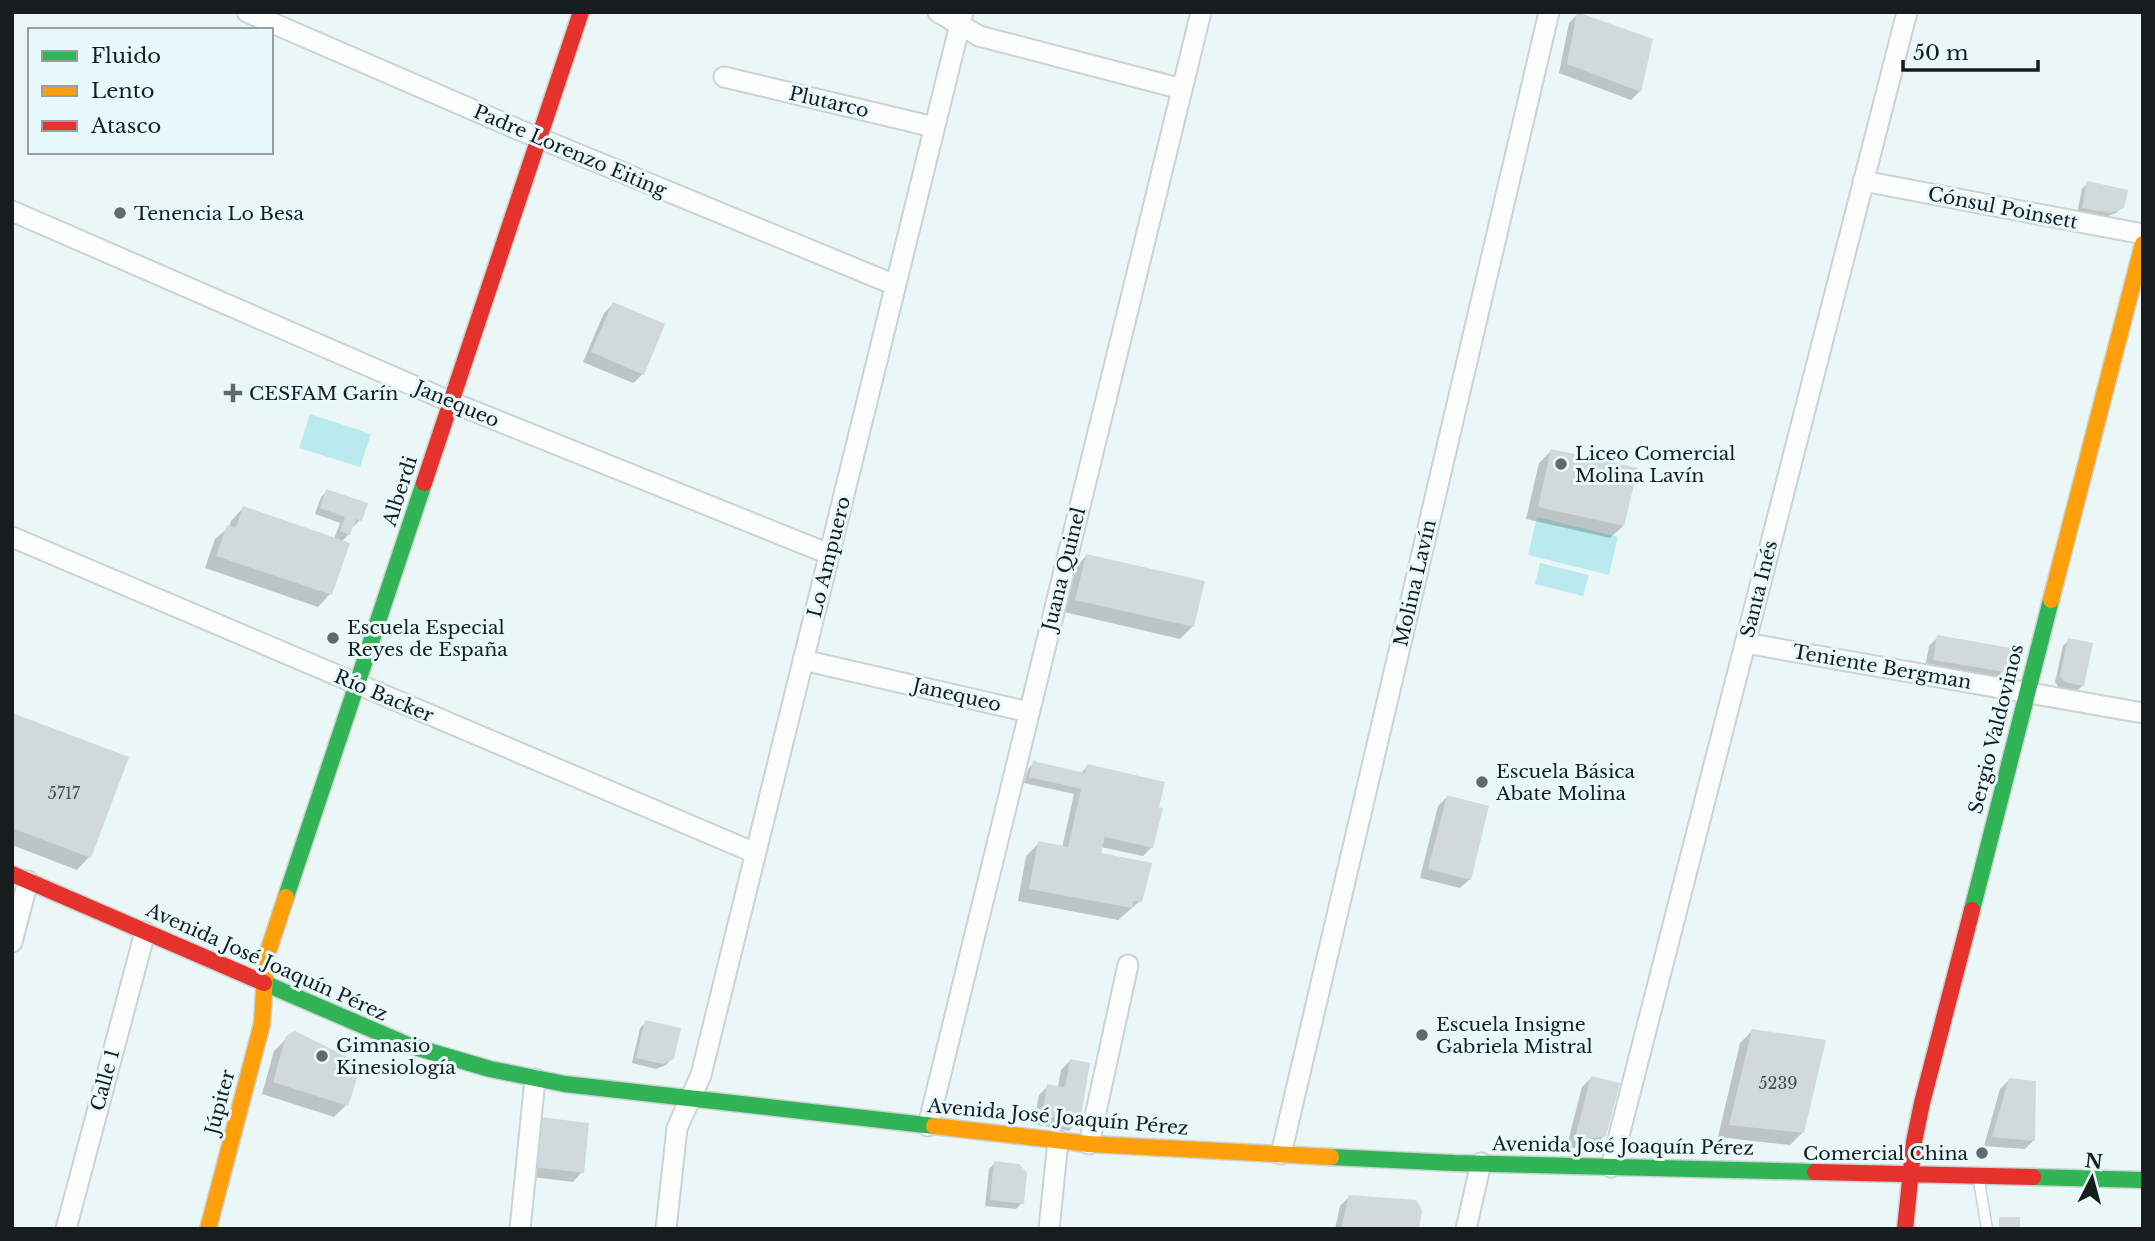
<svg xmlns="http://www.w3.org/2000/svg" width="2155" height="1241" font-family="'Libre Baskerville',serif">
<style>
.green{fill:#baeaee}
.shadow{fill:#0003}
.building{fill:#d1d9da}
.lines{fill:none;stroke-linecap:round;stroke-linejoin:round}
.lane-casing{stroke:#cbd3d3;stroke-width:13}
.street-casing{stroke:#cbd3d3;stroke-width:23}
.fast-casing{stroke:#cbd3d3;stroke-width:19}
.slow-casing{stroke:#cbd3d3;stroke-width:19}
.jam-casing{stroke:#cbd3d3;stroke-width:19}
.lane{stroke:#fcfefe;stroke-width:10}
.street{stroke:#fcfefe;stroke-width:19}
.fast{stroke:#30b455;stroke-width:16}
.slow{stroke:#ff9f0a;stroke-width:16}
.jam{stroke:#e5322d;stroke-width:16}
.poi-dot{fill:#61696a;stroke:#e7f9fb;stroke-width:2.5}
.labels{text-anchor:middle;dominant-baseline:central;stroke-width:6;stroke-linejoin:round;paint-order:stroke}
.number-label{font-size:16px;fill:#464c4d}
.street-label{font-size:19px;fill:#171d1e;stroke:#e7f9fb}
.poi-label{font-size:19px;fill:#171d1e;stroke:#e7f9fb;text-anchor:start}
</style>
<rect width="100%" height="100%" fill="#ebf6f6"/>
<!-- green -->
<path class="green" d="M310,414L371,434L360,467L299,448Z
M1537,517L1618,537L1609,575L1528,555Z
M1540,563L1589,575L1583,596L1535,584Z"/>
<!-- shadow -->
<path class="shadow" d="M1578,14L1640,91L1631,100L1559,73L1569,23Z
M2088,183L2122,207L2116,213L2103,218L2077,213L2082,189Z
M613,304L643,374L633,383L583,362L604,313Z
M1552,450L1623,526L1610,538L1526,519L1539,463Z
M327,491L360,520L354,526L352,525L349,534L341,542L330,594L318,607L205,568L215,539L229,527L231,521L243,508L334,539L340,523L315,514L321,497Z
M1086,556L1193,626L1180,639L1064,612L1074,569Z
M1938,637L2003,671L1994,681L1925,668L1929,646Z
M2069,640L2083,685L2077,691L2059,688L2055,682L2063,646Z
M12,715L89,857L77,870L12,845Z
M1034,763L1080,774L1088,766L1152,847L1143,856L1101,847L1100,852L1140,901L1118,920L1018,901L1026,856L1039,843L1062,848L1074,794L1024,783L1028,769Z
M1447,797L1470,879L1460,888L1420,878L1438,806Z
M646,1022L672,1058L666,1065L656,1069L632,1063L640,1028Z
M1753,1030L1803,1132L1790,1145L1718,1137L1740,1043Z
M287,1038L346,1105L334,1117L262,1094L274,1051Z
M1070,1061L1078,1121L1069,1131L1034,1124L1039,1095L1048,1086L1058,1087L1061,1070Z
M1591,1078L1604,1136L1595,1145L1566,1149L1582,1087Z
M2009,1080L2034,1140L2025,1149L1984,1146L2000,1089Z
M531,1128L582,1172L573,1182L525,1176Z
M995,1163L1022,1203L1016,1209L985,1206L989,1169Z
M1349,1197L1417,1229H1335L1340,1206Z"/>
<!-- building -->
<path class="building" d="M1577,12L1653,39L1641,92L1567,64Z
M2087,181L2128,190L2124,208L2110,213L2082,208Z
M613,302L665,324L644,375L591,352Z
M1551,449L1638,468L1624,526L1538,507Z
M326,489L368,503L362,521L356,519L350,535L340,531L345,517L320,508Z
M243,506L350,543L332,595L216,556L227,525L236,528Z
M1086,554L1205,581L1194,627L1075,600Z
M1937,635L2011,648L2005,672L1933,660Z
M2068,638L2093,643L2084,686L2065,682L2060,676Z
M12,713L129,757L91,858L12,828Z
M1033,761L1085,773L1087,764L1165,782L1159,807L1163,808L1153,848L1105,837L1101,853L1152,863L1142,902L1133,901L1132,908L1029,889L1038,841L1068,847L1081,789L1029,777Z
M1447,795L1489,806L1471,880L1428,869Z
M645,1020L681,1028L674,1059L663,1064L636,1058Z
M1752,1029L1826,1040L1804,1133L1729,1125Z
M295,1031L362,1064L348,1106L273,1082L286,1036Z
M1070,1059L1090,1063L1080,1122L1042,1116L1047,1084L1065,1087Z
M1591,1076L1620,1083L1606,1136L1574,1141Z
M2009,1078L2036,1081L2035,1141L1992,1137Z
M539,1117L589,1123L584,1173L533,1167Z
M994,1161L1019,1164L1027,1173L1024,1204L990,1200Z
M1349,1195L1416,1200L1422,1210L1419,1229H1341Z
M1999,1217H2020V1229H1999Z"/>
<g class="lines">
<!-- lane casing -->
<g class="lane-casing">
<path id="lane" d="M1979,1181L1987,1229"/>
</g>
<!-- street casing -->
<g class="street-casing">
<path id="street" d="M247,12L517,129L895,285
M938,12L979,36L1182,89
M724,77L934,127
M1863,181L2143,234
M12,211L451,402L829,554
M12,537L755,853
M1745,643L2143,713
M803,660L1029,712
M12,942L28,881
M928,1126L1201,12
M1089,1144L1128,965
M1281,1154L1549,12
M1611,1167L1907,12
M66,1229L145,932
M520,1229L535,1079
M666,1229L677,1128L701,1075L963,12
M1049,1229L1058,1141
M1466,1229L1481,1163"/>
</g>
<!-- fast casing -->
<g class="fast-casing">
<path id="fast" d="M286,897L424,483
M1972,910L2051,600
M264,983L408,1045L490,1069L565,1084L934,1126
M1331,1157L1454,1163L1815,1172
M2033,1177L2143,1180"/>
</g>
<!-- slow casing -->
<g class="slow-casing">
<path id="slow" d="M2051,600L2143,244
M934,1126L1089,1144L1331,1157
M208,1229L262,1024L266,958L286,897"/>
</g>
<!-- jam casing -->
<g class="jam-casing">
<path id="jam" d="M424,483L581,12
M12,874L264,983
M1815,1172L2033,1177
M1905,1229L1914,1142L1922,1103L1972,910"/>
</g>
<!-- lane -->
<use href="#lane" class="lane"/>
<!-- street -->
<use href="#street" class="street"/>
<!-- fast -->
<use href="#fast" class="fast"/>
<!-- slow -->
<use href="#slow" class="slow"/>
<!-- jam -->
<use href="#jam" class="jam"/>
</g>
<!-- markers -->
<g class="poi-dot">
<circle cx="120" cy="213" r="7"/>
<path d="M229.5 382.5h7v7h7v7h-7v7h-7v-7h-7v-7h7z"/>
<circle cx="1561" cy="464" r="7"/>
<circle cx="333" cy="638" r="7"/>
<circle cx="1482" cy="782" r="7"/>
<circle cx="1422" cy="1035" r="7"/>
<circle cx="322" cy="1056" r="7"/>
<circle cx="1982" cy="1153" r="7"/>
</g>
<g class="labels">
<!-- number labels -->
<g class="number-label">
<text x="64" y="793">5717</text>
<text x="1778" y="1083">5239</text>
</g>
<!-- street labels -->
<g class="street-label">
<text transform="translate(829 102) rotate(13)">Plutarco</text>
<text transform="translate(570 151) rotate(23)">Padre Lorenzo Eiting</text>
<text transform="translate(2003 208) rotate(11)">Cónsul Poinsett</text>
<text transform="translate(457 404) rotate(23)">Janequeo</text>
<text transform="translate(400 491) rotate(-72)">Alberdi</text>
<text transform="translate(829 557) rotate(-76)">Lo Ampuero</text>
<text transform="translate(1064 569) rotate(-76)">Juana Quinel</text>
<text transform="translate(1415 583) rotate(-77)">Molina Lavín</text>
<text transform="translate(1759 589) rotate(-76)">Santa Inés</text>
<text transform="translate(1882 667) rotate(10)">Teniente Bergman</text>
<text transform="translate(957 695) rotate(13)">Janequeo</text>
<text transform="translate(384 696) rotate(23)">Río Backer</text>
<text transform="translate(1996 729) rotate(-76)">Sergio Valdovinos</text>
<text transform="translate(267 962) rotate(24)">Avenida José Joaquín Pérez</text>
<text transform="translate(105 1080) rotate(-75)">Calle 1</text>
<text transform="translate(220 1102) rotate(-75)">Júpiter</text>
<text transform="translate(1058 1117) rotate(5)">Avenida José Joaquín Pérez</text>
<text transform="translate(1623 1146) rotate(1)">Avenida José Joaquín Pérez</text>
</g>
<!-- poi labels -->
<g class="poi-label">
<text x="134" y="213">Tenencia Lo Besa</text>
<text x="249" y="393">CESFAM Garín</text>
<text x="1575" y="453">Liceo Comercial<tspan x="1575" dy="22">Molina Lavín</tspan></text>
<text x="347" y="627">Escuela Especial<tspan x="347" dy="22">Reyes de España</tspan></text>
<text x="1496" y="771">Escuela Básica<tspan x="1496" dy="22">Abate Molina</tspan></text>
<text x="1436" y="1024">Escuela Insigne<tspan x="1436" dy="22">Gabriela Mistral</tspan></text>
<text x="336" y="1045">Gimnasio<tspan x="336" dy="22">Kinesiología</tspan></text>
<text x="1968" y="1153" text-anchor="end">Comercial China</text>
</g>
</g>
<!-- border -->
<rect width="2155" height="1241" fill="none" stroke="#171d1e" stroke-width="28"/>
<!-- legend -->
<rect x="28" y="28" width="245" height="126" fill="#e7f9fb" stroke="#94a1a3" stroke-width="2"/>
<rect x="42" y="51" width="35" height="10" fill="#30b455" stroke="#94a1a3" stroke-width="2"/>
<text x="91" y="63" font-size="21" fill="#171d1e">Fluido</text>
<rect x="42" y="86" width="35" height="10" fill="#ff9f0a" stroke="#94a1a3" stroke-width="2"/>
<text x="91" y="98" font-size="21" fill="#171d1e">Lento</text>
<rect x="42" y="121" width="35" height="10" fill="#e5322d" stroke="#94a1a3" stroke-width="2"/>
<text x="91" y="133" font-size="21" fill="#171d1e">Atasco</text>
<!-- north arrow -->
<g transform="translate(2092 1178) rotate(6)" stroke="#e7f9fb" stroke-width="5" paint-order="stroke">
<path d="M0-5L12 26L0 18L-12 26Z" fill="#171d1e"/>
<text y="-10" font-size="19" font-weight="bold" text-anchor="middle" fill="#171d1e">N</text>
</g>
<!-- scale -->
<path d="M1903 60v10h135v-10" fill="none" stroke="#171d1e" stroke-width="3.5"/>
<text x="1913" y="60" font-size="21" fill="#171d1e" stroke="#e7f9fb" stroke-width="5" paint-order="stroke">50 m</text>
</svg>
